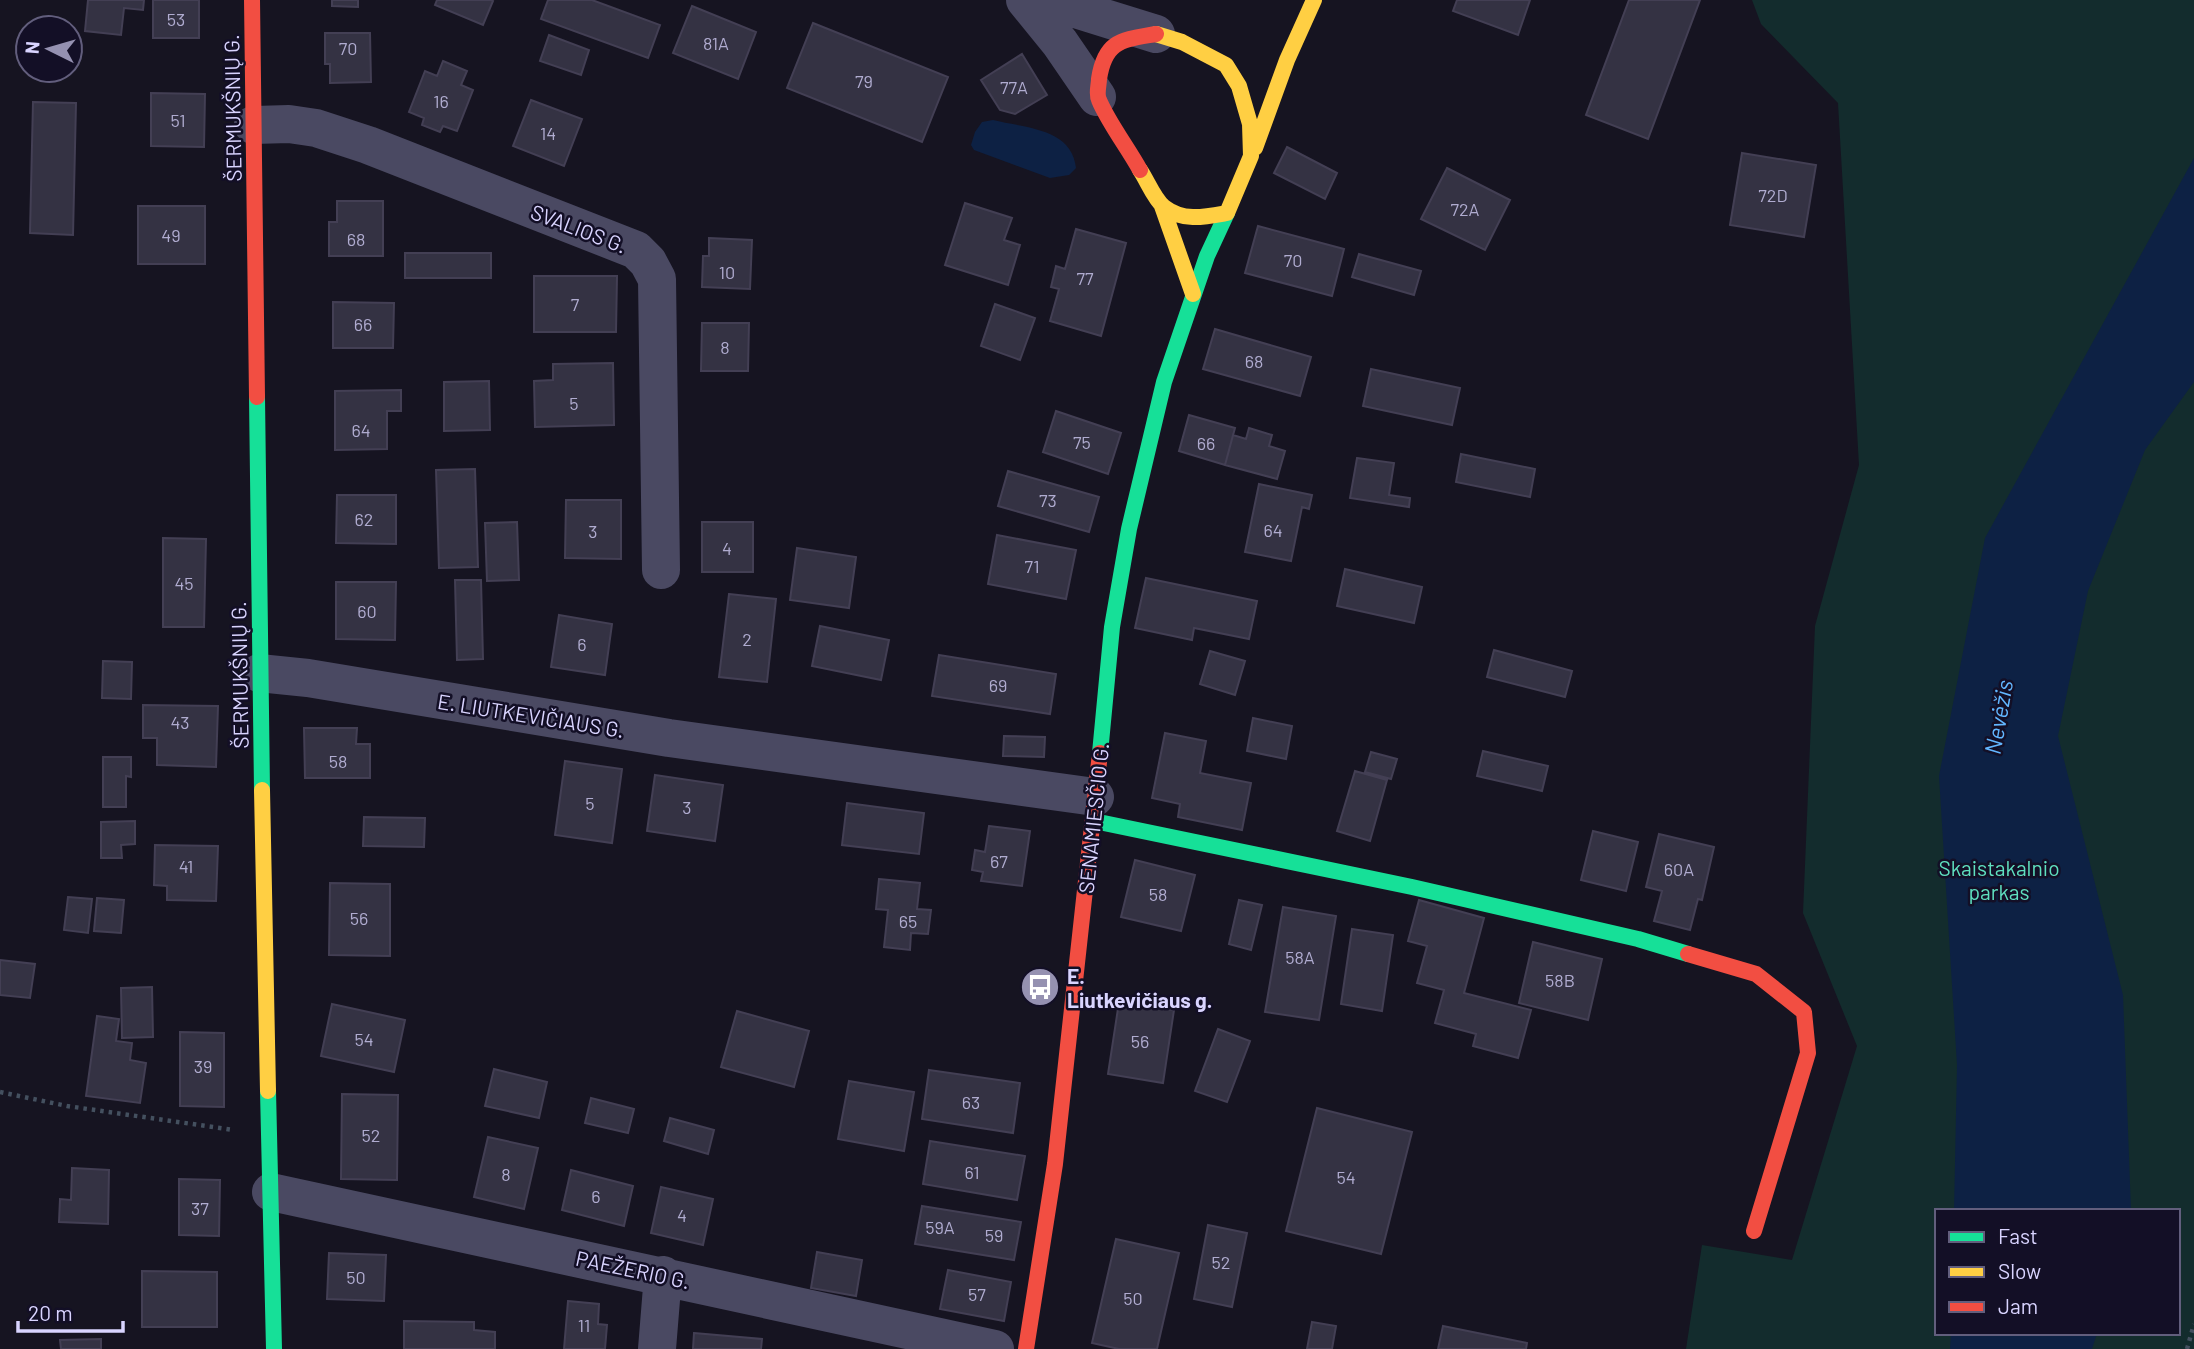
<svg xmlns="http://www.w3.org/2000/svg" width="2194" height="1349" font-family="Barlow,sans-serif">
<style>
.green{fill:#132c2d;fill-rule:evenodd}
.water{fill:#0d2144}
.building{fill:#343243;stroke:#433f54;stroke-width:2}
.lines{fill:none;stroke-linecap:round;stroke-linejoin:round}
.path{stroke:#44505f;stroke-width:4.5;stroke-dasharray:3.5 5;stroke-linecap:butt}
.street{stroke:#4a4962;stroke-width:38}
.fast{stroke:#16e098;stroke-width:16}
.slow{stroke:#ffcf43;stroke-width:16}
.jam{stroke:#f24e42;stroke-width:16}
.labels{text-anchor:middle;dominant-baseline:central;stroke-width:5;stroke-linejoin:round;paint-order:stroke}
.number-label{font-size:18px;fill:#b0acd0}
.street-label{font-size:21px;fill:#d9d4ff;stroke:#130f26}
.park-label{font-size:21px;fill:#5fe0c0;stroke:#130f26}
.poi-label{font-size:21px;font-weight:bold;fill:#d9d4ff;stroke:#130f26;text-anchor:start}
.water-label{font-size:23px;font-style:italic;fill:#62b6ff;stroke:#130f26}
</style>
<rect width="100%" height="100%" fill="#161421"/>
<!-- green -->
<path class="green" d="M1752,0H2194V1349H1686L1702,1245L1792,1260L1857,1046L1803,913L1815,626L1859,465L1838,103L1761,24ZM1937,1211H2178V1333H1937Z"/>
<!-- water -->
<path class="water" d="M993,120C1025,128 1072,128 1076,168L1069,175L1050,178L974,150L971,145L975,132L982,122Z
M2194,158V382L2145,450L2088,591L2058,736L2123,995L2131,1211H1954L1957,1065L1939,776L1985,538Z
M1951,1333H2097L2092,1349H1950Z"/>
<!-- building -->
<path class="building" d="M88,0H144L143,10L124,8L121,35L85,31Z
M153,0H199V38H153Z
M332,0H358V7L332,6Z
M437,0H491L493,1L483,25L435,5Z
M548,0H592L660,25L648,58L541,19Z
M1457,0H1530L1518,35L1453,11Z
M1629,0H1700L1648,139L1586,115Z
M692,6L756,32L738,79L673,53Z
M813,23L948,77L922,142L787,88Z
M325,33H370L371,82L330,83V64H325Z
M549,35L589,50L581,75L540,61Z
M1022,54L1047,95L1015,114L1000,110L981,80Z
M443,61L467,71L461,85L473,90L457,131L443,126L440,132L422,125L424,118L409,112L425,71L437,76Z
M151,93L205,94L204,147L151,146Z
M531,100L582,119L564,166L513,146Z
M33,102L76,103L73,235L30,233Z
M1287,147L1337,173L1325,199L1274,173Z
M1742,153L1816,165L1804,237L1730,225Z
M1447,168L1510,200L1485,250L1421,219Z
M337,201H383V256H329V222H337Z
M965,203L1012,218L1004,240L1020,245L1008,285L945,265Z
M138,206H205V264H138Z
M1258,226L1344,249L1332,296L1245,273Z
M1076,229L1126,243L1101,336L1050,321L1059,289L1051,287L1056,266L1065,269Z
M709,238L752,240L750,289L702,287L703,256H709Z
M405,253H491V278H405Z
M1359,254L1421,271L1414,295L1352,277Z
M534,276H617L616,332H534Z
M333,302L394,303L393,348H333Z
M995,304L1035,318L1020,360L981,346Z
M702,323H749L748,371H701Z
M1215,329L1311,357L1300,396L1203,369Z
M613,363L614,425L535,427L534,381L553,380V364Z
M1371,369L1460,388L1452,425L1363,406Z
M489,381L490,430L444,431V382Z
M401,390V411H387V449L335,450V391Z
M1056,411L1121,433L1108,474L1043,452Z
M1189,415L1235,428L1225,465L1179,451Z
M1249,428L1272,435L1269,446L1285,451L1277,479L1225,465L1233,435L1246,439Z
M1461,454L1535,469L1530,497L1456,482Z
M1357,458L1394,463L1389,495L1410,498L1409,507L1350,498Z
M475,469L478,567L439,568L436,470Z
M1008,471L1099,497L1089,532L998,506Z
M1259,484L1312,495L1309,509L1302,507L1291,561L1245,552Z
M337,495H396V544L336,543Z
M566,500H621V559L565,558Z
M517,522L519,580L487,581L485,523Z
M702,522H753V572H702Z
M997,535L1076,550L1066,599L988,584Z
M163,538L206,539L204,627H163Z
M797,548L856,557L849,608L790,600Z
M1345,569L1422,587L1414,623L1337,606Z
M1146,578L1257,601L1249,639L1194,628L1192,640L1135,628Z
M455,580H481L483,659L457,660Z
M336,582H396L395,640L336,639Z
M729,594L776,599L767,682L719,677Z
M559,615L612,624L605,675L551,667Z
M820,626L889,640L881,680L812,666Z
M1494,650L1572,671L1565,697L1487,677Z
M1210,651L1245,661L1235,695L1200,684Z
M939,655L1056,674L1050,714L932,696Z
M103,661L132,662L131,699L102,698Z
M143,705L218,706L216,767L157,765V738H143Z
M1253,718L1292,726L1286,759L1247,751Z
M304,728H357L356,744H370V778H305Z
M1165,733L1206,741L1200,773L1251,783L1242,830L1178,817L1180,804L1152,798Z
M1004,736L1045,737L1044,757L1003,756Z
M1483,751L1548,766L1542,791L1477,776Z
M1371,752L1397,759L1391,779L1365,772Z
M103,757H131V777L126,776V807H103Z
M565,761L622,769L612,843L555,835Z
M1355,771L1387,780L1370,841L1337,831Z
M655,775L723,785L715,841L647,831Z
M847,803L924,813L919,854L842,845Z
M364,817L425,818L424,847L363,846Z
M135,821V844L121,845L122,858H101V822Z
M989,826L1030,831L1022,886L981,881L983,872L972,870L975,850L985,852Z
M1593,831L1638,842L1626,891L1581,880Z
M1659,834L1714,847L1702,900L1698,899L1690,930L1654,921L1662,891L1646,887Z
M155,845L218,846L216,901L167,900V886L154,885Z
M1135,860L1195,875L1181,931L1121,917Z
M879,879L920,883L917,909L931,910L928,934L911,933L910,950L884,947L888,910L876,909Z
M330,883L390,884V956L329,955Z
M68,897L92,899L88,933L64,930Z
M97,898L124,900L121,933L94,931Z
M1239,900L1262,905L1251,950L1229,944Z
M1419,900L1484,918L1464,993L1531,1010L1518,1058L1473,1046L1476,1034L1435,1023L1444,990L1417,983L1427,946L1408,941Z
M1283,907L1336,916L1319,1020L1265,1012Z
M1352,929L1393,935L1382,1011L1341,1004Z
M1533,942L1602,959L1588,1020L1519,1003Z
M0,960L35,964L30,998L0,995Z
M152,987L153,1037L122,1038L121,988Z
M1119,1002L1174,1010L1163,1083L1108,1074Z
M332,1004L405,1020L394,1072L321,1056Z
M737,1011L809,1031L794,1087L721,1067Z
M97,1016L119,1019L116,1041L132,1043L130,1060L146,1063L140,1103L86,1096Z
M1218,1029L1250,1041L1227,1102L1195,1091Z
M180,1032L224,1033V1107L180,1106Z
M494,1069L547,1082L539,1118L485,1106Z
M929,1070L1020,1083L1013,1133L922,1119Z
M849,1081L914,1092L904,1151L838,1139Z
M342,1094L398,1095L397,1180L341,1179Z
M591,1098L634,1109L628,1133L585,1123Z
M1317,1108L1412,1132L1381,1254L1286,1231Z
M670,1118L714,1130L708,1154L664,1141Z
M488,1137L538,1148L524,1209L474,1197Z
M930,1141L1025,1156L1017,1200L923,1184Z
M72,1168L109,1170L108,1224L59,1222L60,1199L71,1200Z
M571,1170L633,1186L624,1226L562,1210Z
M179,1179L220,1180L219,1236L179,1235Z
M661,1187L713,1199L703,1245L651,1233Z
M922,1206L1021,1222L1014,1260L915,1244Z
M1208,1225L1247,1233L1232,1307L1194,1299Z
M1116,1239L1179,1253L1157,1349H1119L1092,1343Z
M817,1252L862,1260L856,1296L811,1288Z
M329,1253L386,1255L384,1301L327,1299Z
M948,1270L1011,1282L1004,1321L940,1309Z
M142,1271L217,1272V1327H142Z
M568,1301L599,1304L598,1324L607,1325L605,1349H564Z
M404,1321L474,1322V1330L495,1332V1349H404Z
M1312,1322L1336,1326L1332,1349H1307Z
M1443,1326L1527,1343L1526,1349H1438Z
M694,1333L762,1339L761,1349H693Z
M101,1339V1349H61L60,1340Z"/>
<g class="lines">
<!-- path -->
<path class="path" d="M0,1092L67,1106L234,1130
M2187,1349L2194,1324"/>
<!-- street -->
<path class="street" d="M1025,0L1060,43L1097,97
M1047,0L1156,34
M253,125L289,124L316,128L368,145L636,250L648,262L657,279L661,570
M259,673L308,678L669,738L1095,797
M271,1192L995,1349
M657,1349L663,1275"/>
<!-- fast -->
<path class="fast" d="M257,397L262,790
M1100,753L1112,627L1129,529L1164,382L1207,256L1227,213
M1094,821L1412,887L1638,939L1688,954
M268,1091L274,1349"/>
<!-- slow -->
<path class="slow" d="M1255,148L1287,60L1314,0
M1140,170C1147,180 1154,199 1164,207C1183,222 1205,217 1227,213L1251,156L1250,124L1239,86L1226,65L1182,42L1156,34
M1162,206L1193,294
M262,790L268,1091"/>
<!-- jam -->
<path class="jam" d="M252,0L257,397
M1140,170C1128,148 1108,122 1099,100C1096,94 1099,85 1099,79C1105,40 1122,40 1156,34
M1688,954L1756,974L1804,1012L1808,1053L1754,1231
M1026,1349L1055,1164L1100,753"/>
</g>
<!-- icons -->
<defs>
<g id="bus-disc" transform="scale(2.0125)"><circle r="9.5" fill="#9591b1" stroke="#130f26"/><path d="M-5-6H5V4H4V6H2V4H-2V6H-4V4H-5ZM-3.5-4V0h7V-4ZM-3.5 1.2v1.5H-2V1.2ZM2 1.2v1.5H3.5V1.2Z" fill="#fff"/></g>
</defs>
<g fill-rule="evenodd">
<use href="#bus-disc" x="1040" y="987"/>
</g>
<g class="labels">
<!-- number labels -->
<g class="number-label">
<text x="176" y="19">53</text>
<text x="716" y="43">81A</text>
<text x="348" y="48">70</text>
<text x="864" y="81">79</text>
<text x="1014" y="87">77A</text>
<text x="441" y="101">16</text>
<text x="178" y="120">51</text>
<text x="548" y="133">14</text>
<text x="1773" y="195">72D</text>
<text x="1465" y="209">72A</text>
<text x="171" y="235">49</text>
<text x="356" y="239">68</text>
<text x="1293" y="260">70</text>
<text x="727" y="272">10</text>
<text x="1085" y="278">77</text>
<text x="575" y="304">7</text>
<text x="363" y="324">66</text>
<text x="725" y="347">8</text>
<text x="1254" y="361">68</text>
<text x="574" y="403">5</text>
<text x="361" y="430">64</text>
<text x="1082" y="442">75</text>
<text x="1206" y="443">66</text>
<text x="1048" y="500">73</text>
<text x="364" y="519">62</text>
<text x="1273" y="530">64</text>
<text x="593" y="531">3</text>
<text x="727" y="548">4</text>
<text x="1032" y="566">71</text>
<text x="184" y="583">45</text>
<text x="367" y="611">60</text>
<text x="747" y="639">2</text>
<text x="582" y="644">6</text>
<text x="998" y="685">69</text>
<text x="180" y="722">43</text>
<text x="338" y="761">58</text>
<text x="590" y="803">5</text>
<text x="687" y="807">3</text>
<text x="999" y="861">67</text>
<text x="186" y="866">41</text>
<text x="1679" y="869">60A</text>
<text x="1158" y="894">58</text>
<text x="359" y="918">56</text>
<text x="908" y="921">65</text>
<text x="1300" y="957">58A</text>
<text x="1560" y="980">58B</text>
<text x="364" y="1039">54</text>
<text x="1140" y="1041">56</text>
<text x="203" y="1066">39</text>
<text x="971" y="1102">63</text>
<text x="371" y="1135">52</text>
<text x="972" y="1172">61</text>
<text x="506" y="1174">8</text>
<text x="1346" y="1177">54</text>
<text x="596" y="1196">6</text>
<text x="200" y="1208">37</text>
<text x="682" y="1215">4</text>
<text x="940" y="1227">59A</text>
<text x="994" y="1235">59</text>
<text x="1221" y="1262">52</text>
<text x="356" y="1277">50</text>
<text x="977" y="1294">57</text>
<text x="1133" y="1298">50</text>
<text x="584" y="1325">11</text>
</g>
<!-- street labels -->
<g class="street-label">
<text transform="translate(232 108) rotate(-91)">ŠERMUKŠNIŲ G.</text>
<text transform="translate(579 228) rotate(21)">SVALIOS G.</text>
<text transform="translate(239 675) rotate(-91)">ŠERMUKŠNIŲ G.</text>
<text transform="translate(531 715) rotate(9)">E. LIUTKEVIČIAUS G.</text>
<text transform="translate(1093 818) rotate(-84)">SENAMIESČIO G.</text>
<text transform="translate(633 1269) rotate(12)">PAEŽERIO G.</text>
</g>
<!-- park labels -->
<g class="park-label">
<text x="1999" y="867">Skaistakalnio<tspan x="1999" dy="24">parkas</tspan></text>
</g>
<!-- poi labels -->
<g class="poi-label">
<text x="1067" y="975">E.<tspan x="1067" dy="24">Liutkevičiaus g.</tspan></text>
</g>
<!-- water labels -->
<g class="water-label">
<text transform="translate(1998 717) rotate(-80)">Nevėžis</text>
</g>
</g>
<!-- legend -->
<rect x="1935" y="1209" width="245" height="126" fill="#130f26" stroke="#625e7d" stroke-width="2"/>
<rect x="1949" y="1232" width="35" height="10" fill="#16e098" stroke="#625e7d" stroke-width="2"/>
<text x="1998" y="1244" font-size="21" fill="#d9d4ff">Fast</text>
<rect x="1949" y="1267" width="35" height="10" fill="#ffcf43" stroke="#625e7d" stroke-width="2"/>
<text x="1998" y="1279" font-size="21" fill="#d9d4ff">Slow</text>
<rect x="1949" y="1302" width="35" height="10" fill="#f24e42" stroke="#625e7d" stroke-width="2"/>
<text x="1998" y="1314" font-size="21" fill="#d9d4ff">Jam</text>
<!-- north arrow -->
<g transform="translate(49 49) rotate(275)"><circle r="33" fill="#130f26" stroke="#625e7d" stroke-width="2"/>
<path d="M0-5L12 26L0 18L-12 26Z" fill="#9591b1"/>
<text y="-10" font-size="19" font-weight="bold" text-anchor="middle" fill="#d9d4ff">N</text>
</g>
<!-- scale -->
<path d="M18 1321v10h105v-10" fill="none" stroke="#d9d4ff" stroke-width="3.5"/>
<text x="28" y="1321" font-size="21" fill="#d9d4ff" stroke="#130f26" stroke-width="5" paint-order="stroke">20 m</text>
</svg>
